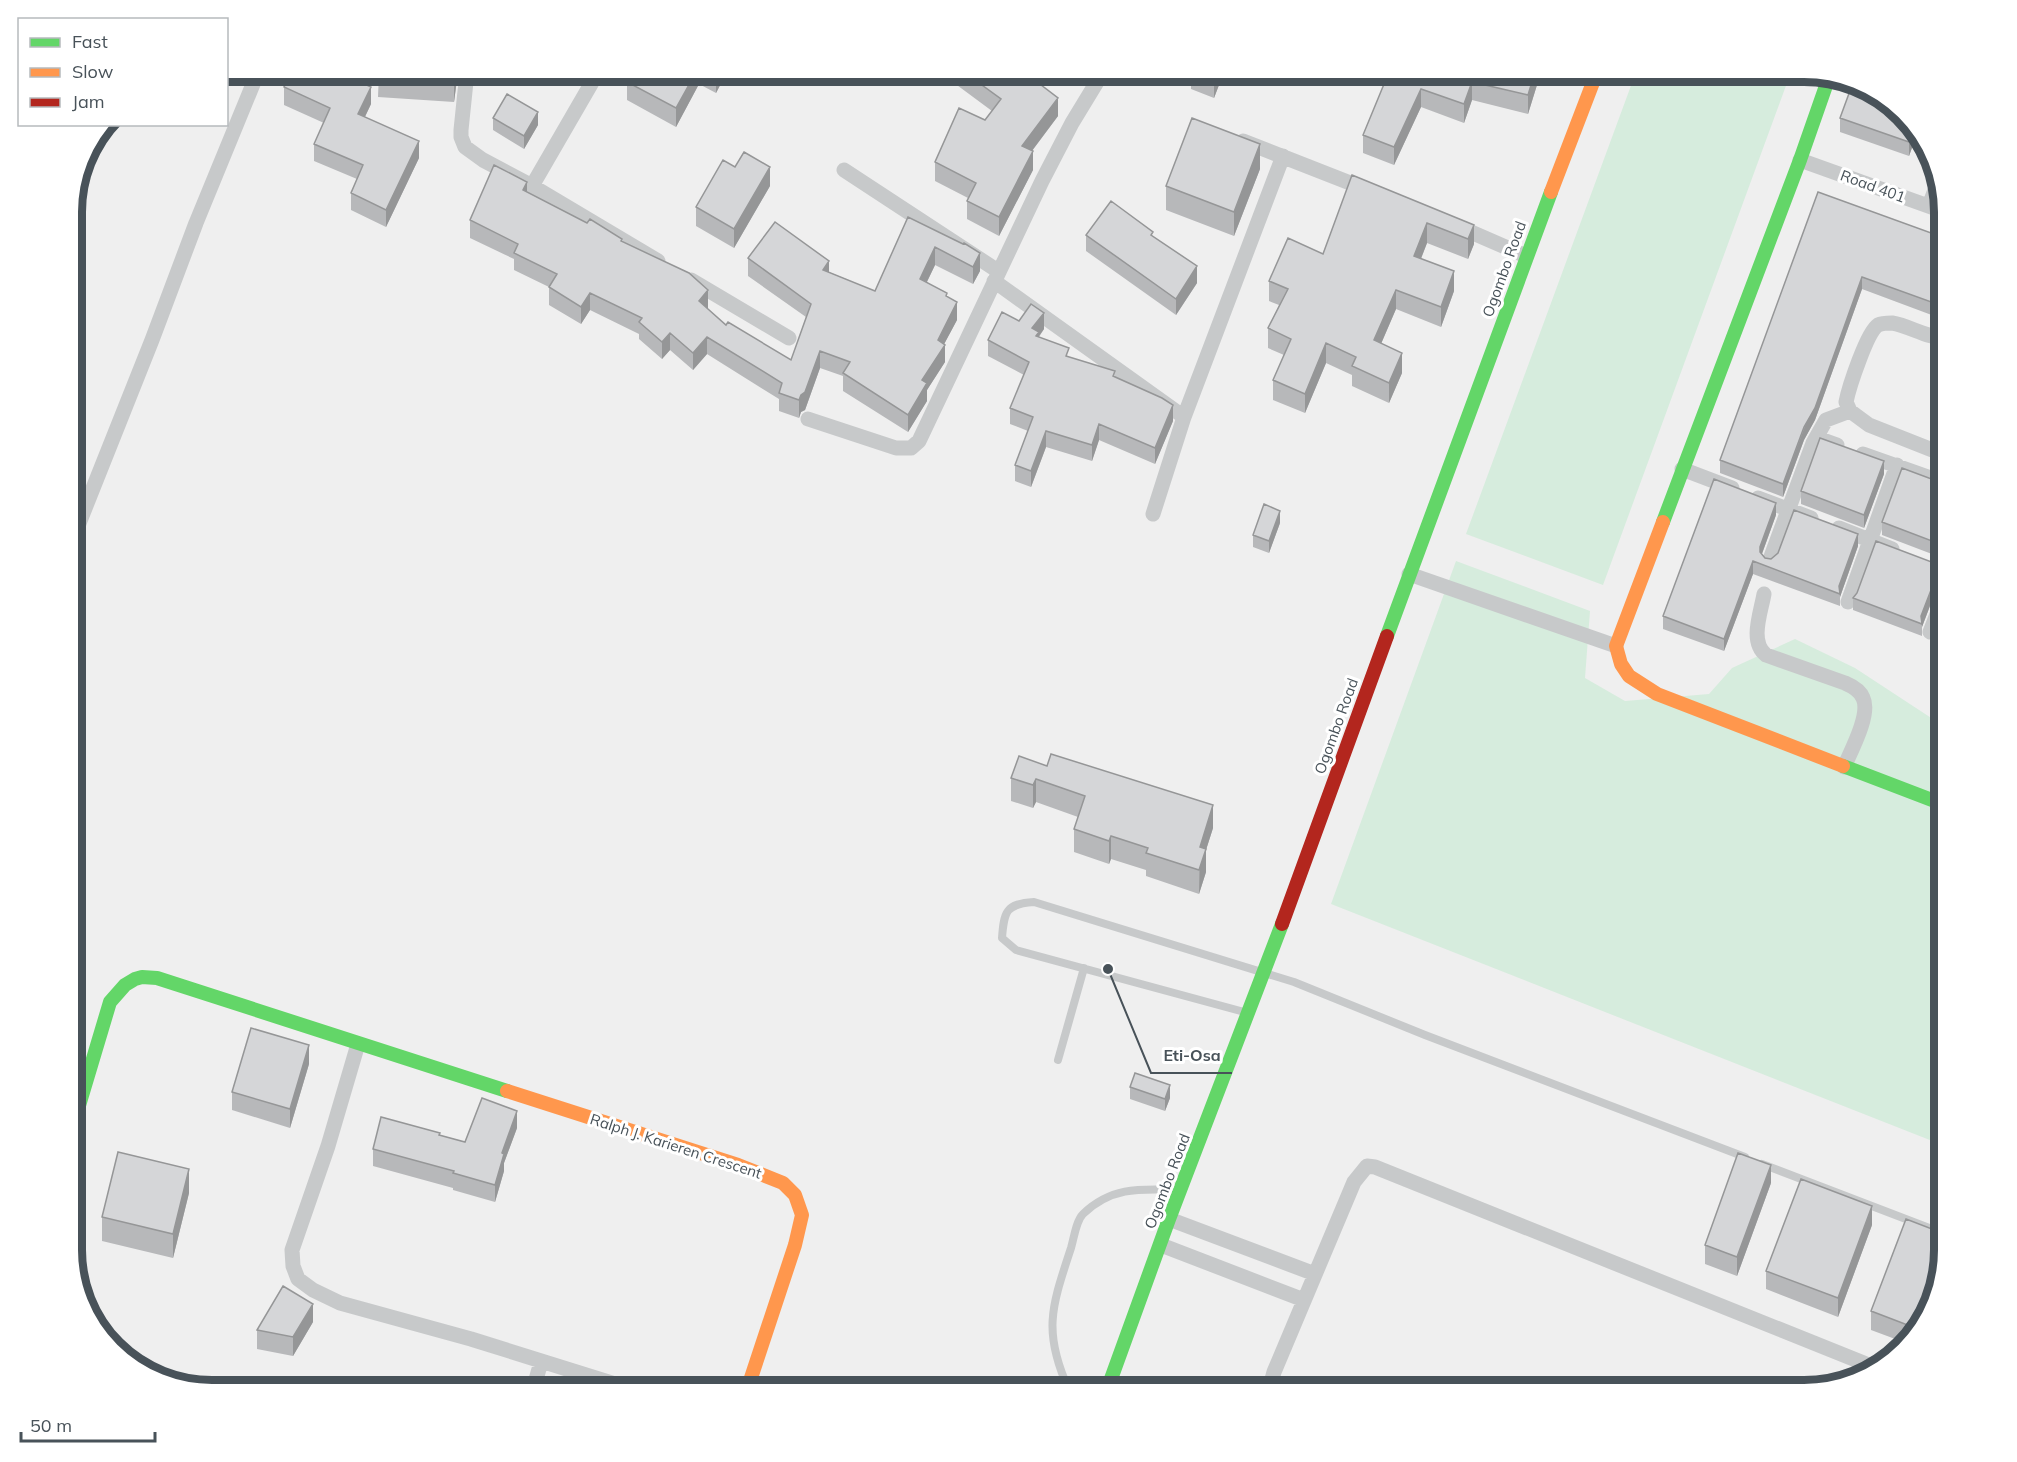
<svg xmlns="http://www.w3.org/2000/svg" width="2017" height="1462" font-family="Mulish,sans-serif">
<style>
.green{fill:#d6ecdd}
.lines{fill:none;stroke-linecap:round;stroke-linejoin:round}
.lane{stroke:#c7c9ca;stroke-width:8}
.street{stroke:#c7c9ca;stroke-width:15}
.fast{stroke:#63d668;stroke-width:14}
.slow{stroke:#ff974d;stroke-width:14}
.jam{stroke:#b3261e;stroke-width:14}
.wall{fill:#b7b8ba}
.shaded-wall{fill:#959697}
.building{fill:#d5d6d8;stroke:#959697;stroke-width:1.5}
.labels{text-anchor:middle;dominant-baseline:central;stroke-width:6;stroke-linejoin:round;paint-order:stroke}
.street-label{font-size:15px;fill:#485259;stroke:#fff}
.rim{fill:none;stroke:#485259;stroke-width:8}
.leader{fill:none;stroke:#485259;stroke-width:2}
.callout-dot{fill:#485259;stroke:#fff;stroke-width:2}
.callout-label{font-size:16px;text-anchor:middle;font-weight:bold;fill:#485259;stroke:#fff;stroke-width:6;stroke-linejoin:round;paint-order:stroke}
</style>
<rect width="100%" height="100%" fill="#efefef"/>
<!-- green -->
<path class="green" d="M1636,72H1791L1603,585L1466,534Z
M1456,561L1590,611L1585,678L1625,701L1709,694L1732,668L1795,639L1855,668L1945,727V1146L1331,904Z"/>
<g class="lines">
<!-- lane -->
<path class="lane" d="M1248,1013L1016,950L1002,938C1004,911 1006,904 1034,902L1294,982L1425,1035L1745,1157
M1058,1060L1084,968
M1762,1164L1945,1234
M1069,1390C1042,1331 1052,1306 1071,1248C1074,1238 1076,1221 1083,1214C1112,1186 1142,1189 1178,1190"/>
<!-- street -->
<path class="street" d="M467,72L461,130V137L465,147L483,160L532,186L658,261
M1243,141L1368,190
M1800,160L1945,212
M844,170L998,271
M532,186L598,72
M1929,206L1938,182
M1457,226L1526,256
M691,280L789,338
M994,281L1184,417
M1945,338C1927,338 1910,326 1892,323C1887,323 1882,323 1878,325C1867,332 1849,387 1846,402L1850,411L1869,425L1945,455
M808,419L896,448H911L919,441L1042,181L1072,123L1103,72
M1813,443L1826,420L1850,411
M1863,454L1945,483
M1682,469L1732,488
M1758,498L1811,518
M1153,514L1184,417L1283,156
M1839,528L1892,549
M72,541L152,340L196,223L258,72
M1769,562L1813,443L1823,440L1837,445
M1409,574L1616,646
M1764,594C1761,612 1749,642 1766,655L1845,683C1852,686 1860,690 1863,698C1871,714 1851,751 1844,767
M1848,602L1897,465
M1930,632L1945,594
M358,1044L328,1146L292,1250L293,1266L298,1279L313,1290L340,1303L471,1339L634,1390
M1169,1219L1315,1274
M1161,1245L1304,1300
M533,1390L541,1362
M1269,1390L1274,1372L1354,1182L1367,1166L1375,1167L1876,1368"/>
<!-- fast -->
<path class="fast" d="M1663,522L1800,160L1828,80
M1387,636L1551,192
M1843,766L1945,805
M72,1129L110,1002L125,985L135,979L142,977L157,978L507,1091
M1107,1390L1169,1219L1282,924"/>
<!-- slow -->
<path class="slow" d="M1551,192L1597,72
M1663,522L1616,646L1621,664L1629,676L1657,694L1843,766
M507,1091L738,1165L783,1183L795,1195L802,1215L795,1245L747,1390"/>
<!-- jam -->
<path class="jam" d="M1282,924L1387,636"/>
</g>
<!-- wall -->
<path class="wall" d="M379,72H458L454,102L378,97Z
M632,72H727L716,93L699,84L676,127L627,100V82Z
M923,72H1024L1058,116L1032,151L1033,170L999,236L967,219V201L968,198L935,181V162L985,120L992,111L942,74L937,81Z
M1051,72H1079L1072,84Z
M1191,72H1224L1214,98L1191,89Z
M1389,72L1441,77L1541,72L1528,114L1472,100L1464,123L1421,107L1394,165L1363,153V135Z
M284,87L371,104L365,117L419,158L386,227L351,210V193L357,179L314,161V144L324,123L284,105Z
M1890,101L1917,134L1909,156L1840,132V118Z
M493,118L538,125L524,149L493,130Z
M1260,169L1234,236L1166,210V186Z
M1352,175L1474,225V244L1468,259L1427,243L1421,259L1454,291L1441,327L1396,309L1381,344L1402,373L1389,403L1352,386V375L1326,363L1305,413L1273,400V380L1284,355L1268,348V328L1279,305L1269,301V281L1323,254Z
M770,186L734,248L696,226V207Z
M527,192L622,242L708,308L707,309L726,325L791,360L806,317L748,276V258L829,272L875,291L908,217L980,271L973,284L935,265L927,282L947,297L957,320L944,344L945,362L927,390V401L908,432L843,391V376L820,368L805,410L801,412L799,418L779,411V399L707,354L693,370L670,350L662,359L639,339V334L590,310L581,324L549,305V287L514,270V259L470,238V220Z
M1818,192L1945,238V320L1862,289L1815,420L1804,440L1783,497L1720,473V460Z
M1086,235L1153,237L1197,283L1176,315L1086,251Z
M1019,321L1044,329L1039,337L1069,357L1115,377L1173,421L1155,464L1099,440L1092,461L1046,447L1031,487L1015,481V465L1028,431L1010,424V408L1024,375L988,356V340Z
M1884,474L1864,528L1801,504V491Z
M1945,484V559L1882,535V522Z
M1776,515L1762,554L1765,558L1771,559L1858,546L1840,597V606L1753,574L1724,651L1663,629V616Z
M1280,523L1269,553L1253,547V535Z
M1945,565V585L1936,590L1922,627V636L1853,610V598Z
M1945,608V645L1934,641V628L1939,623Z
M1019,756L1213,828L1206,850V872L1199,894L1146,876V870L1111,859L1109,864L1074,852V829L1078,817L1036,802L1033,808L1011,801V778Z
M309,1064L290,1128L232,1110V1092Z
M1130,1087L1170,1098L1165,1111L1130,1099Z
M517,1128L504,1163V1171L495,1202L453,1190V1188L373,1166V1149L440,1135L465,1142Z
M1771,1183L1737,1276L1705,1264V1245Z
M189,1193L173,1258L102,1241V1217Z
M1872,1225L1838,1317L1766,1289V1271Z
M1945,1250L1916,1335L1906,1343L1871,1330V1311Z
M313,1322L293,1356L257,1349V1330Z"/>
<!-- shaded-wall -->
<path class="shaded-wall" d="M456,72H458L454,102V83Z
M696,72H699V84L676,127V108Z
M717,72H727L716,93V74Z
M937,72H942V74L937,81Z
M1072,72H1079L1072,84Z
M1217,72H1224L1214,98V80Z
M1535,72H1541L1528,114V95Z
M1472,82V100L1464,123V104Z
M371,87V104L358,131V114Z
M1421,89V107L1394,165V147Z
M1058,98V116L1022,164V146Z
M538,112V125L524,149V136Z
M1913,129L1917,134L1909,156V142Z
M419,141V158L386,227V210Z
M1260,144V169L1234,236V212Z
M1033,151V170L999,236V217Z
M770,167V186L734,248V229Z
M527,182V200L523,190Z
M1427,223V243L1414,276V256Z
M1474,225V244L1468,259V239Z
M935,247V265L920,296V279Z
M980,253V271L973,284V267Z
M829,261V278L823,270Z
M1197,266V283L1176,315V299Z
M1454,271V291L1441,327V307Z
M1862,277V289L1815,420L1804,440L1783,497V484Z
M708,290V308L699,319V301Z
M1396,290V309L1374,360V340Z
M590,293V310L581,324V307Z
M957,302V320L941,350L945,345V362L927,390V401L908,432V415L938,340Z
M1044,313V329L1039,336V348L1032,328Z
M670,333V350L662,359V342Z
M707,337V354L693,370V353Z
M1326,343V363L1305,413V394Z
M820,351V368L805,410L801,412L799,418V400Z
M1402,353V373L1389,403V383Z
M1173,405V421L1155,464V448Z
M1099,424V440L1092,461V445Z
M1046,431V447L1031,487V471Z
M1884,461V474L1864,528V515Z
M1776,503V515L1760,559V547Z
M1280,511V523L1269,553V541Z
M1858,534V546L1840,597L1839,586Z
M1753,561V574L1724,651V639Z
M1944,572V584L1936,590L1922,627L1921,616L1936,577Z
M1036,779V802L1033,808V785Z
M1213,805V828L1206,850V872L1199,894L1200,847Z
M1111,836V859L1109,864V841Z
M309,1045V1064L290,1128V1109Z
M1170,1085V1098L1165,1111V1099Z
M517,1111V1128L504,1163V1171L495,1202V1185L502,1153Z
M1771,1165V1183L1737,1276V1257Z
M189,1169V1193L173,1258V1234Z
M1872,1206V1225L1838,1317V1298Z
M313,1304V1322L293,1356V1337Z"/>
<!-- building -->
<path class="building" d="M291,72H339L371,87L358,114L419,141L386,210L351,193L363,165L314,144L330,108L284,87Z
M379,72H456L454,83L378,79Z
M632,72H696L676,108L627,82Z
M964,72H1024L1058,98L1022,146L1033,151L999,217L967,201L976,183L935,162L959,108L985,120L1001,99Z
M1195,72H1217L1214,80Z
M1389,72H1429L1441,77L1443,72H1535L1528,95L1472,82L1464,104L1421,89L1394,147L1363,135Z
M1851,88L1890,101L1913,129L1909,142L1840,118Z
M507,94L538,112L524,136L493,118Z
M1192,118L1260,144L1234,212L1166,186Z
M744,152L770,167L734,229L696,207L723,160L735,167Z
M494,165L527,182L523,190L587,223L590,219L622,239L621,241L689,273L708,290L699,301L726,325L728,322L791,360L811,304L748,258L775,222L829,261L823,270L875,291L908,217L963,244L964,243L980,253L973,267L935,247L920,279L947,293L946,296L957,302L938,340L945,345L922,380L927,383L908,415L843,373L850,362L820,351L805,392L801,395L799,400L779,393L782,383L707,337L693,353L670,333L662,342L639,322L642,318L590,293L581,307L549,287L557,274L514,253L518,244L470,220Z
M1352,175L1474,225L1468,239L1427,223L1414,256L1454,271L1441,307L1396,290L1374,340L1402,353L1389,383L1352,366L1356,357L1326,343L1305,394L1273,380L1291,339L1268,328L1288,289L1269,281L1288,238L1323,254Z
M1818,192L1945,238V307L1862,277L1815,408L1804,427L1783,484L1720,460Z
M1111,201L1153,232L1151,235L1197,266L1176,299L1086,235Z
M1031,304L1044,313L1032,328L1039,332L1036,336L1069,348L1066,356L1115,371L1113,376L1162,398L1173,405L1155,448L1099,424L1092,445L1046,431L1031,471L1015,465L1033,417L1010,408L1029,362L988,340L1002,312L1019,321Z
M1820,438L1884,461L1864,515L1801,491Z
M1902,468L1945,484V546L1882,522Z
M1714,479L1776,503L1760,547V552L1765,558L1771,559L1778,553L1794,510L1858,534L1839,586L1840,594L1753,561L1724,639L1663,616Z
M1264,504L1280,511L1269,541L1253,535Z
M1876,541L1942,566L1945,565V572L1936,577L1921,616L1922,624L1853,598L1857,593Z
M1945,608V632L1934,628L1939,623Z
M1051,754L1213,805L1200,847L1206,849L1199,870L1146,853L1148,848L1111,836L1109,841L1074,829L1085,796L1036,779L1033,785L1011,778L1019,756L1047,766Z
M251,1028L309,1045L290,1109L232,1092Z
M1135,1073L1170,1085L1165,1099L1130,1087Z
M482,1098L517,1111L502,1153L504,1154L495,1185L453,1173L454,1171L373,1149L381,1117L440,1133L439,1135L465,1142Z
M118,1152L189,1169L173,1234L102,1217Z
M1738,1153L1771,1165L1737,1257L1705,1245Z
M1801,1179L1872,1206L1838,1298L1766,1271Z
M1906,1219L1945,1234V1250L1918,1329L1871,1311Z
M283,1286L313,1304L293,1337L257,1330Z"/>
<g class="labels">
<!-- street labels -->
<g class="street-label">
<text transform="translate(1873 186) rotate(20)">Road 401</text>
<text transform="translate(1504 269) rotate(-70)">Ogombo Road</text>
<text transform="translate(1336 726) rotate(-70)">Ogombo Road</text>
<text transform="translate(676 1146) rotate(18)">Ralph J. Karieren Crescent</text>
<text transform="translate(1167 1181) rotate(-69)">Ogombo Road</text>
</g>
</g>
<!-- crop -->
<path d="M0 0H2017V1462H0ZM212 82H1804A130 130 0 0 1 1934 212V1250A130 130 0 0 1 1804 1380H212A130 130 0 0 1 82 1250V212A130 130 0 0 1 212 82Z" fill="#fff" fill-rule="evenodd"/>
<path class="rim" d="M212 82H1804A130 130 0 0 1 1934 212V1250A130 130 0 0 1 1804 1380H212A130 130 0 0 1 82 1250V212A130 130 0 0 1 212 82Z"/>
<!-- callouts -->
<path class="leader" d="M1108 969L1151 1073H1232"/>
<circle class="callout-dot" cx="1108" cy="969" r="6"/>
<g class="callout-label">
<text x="1192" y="1061">Eti-Osa</text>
</g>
<!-- legend -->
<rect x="18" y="18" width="210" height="108" fill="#ffffff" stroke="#b6babd" stroke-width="1.5"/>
<rect x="30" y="38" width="30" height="9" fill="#63d668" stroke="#b6babd" stroke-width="1.5"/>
<text x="72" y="48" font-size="18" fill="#485259">Fast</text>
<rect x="30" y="68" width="30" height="9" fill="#ff974d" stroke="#b6babd" stroke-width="1.5"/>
<text x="72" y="78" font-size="18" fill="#485259">Slow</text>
<rect x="30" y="98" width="30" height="9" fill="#b3261e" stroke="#b6babd" stroke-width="1.5"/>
<text x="72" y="108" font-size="18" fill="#485259">Jam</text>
<!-- scale -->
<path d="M21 1432v9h134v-9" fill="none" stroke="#485259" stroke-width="3"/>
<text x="30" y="1432" font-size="18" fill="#485259" stroke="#ffffff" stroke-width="4.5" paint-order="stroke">50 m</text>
</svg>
